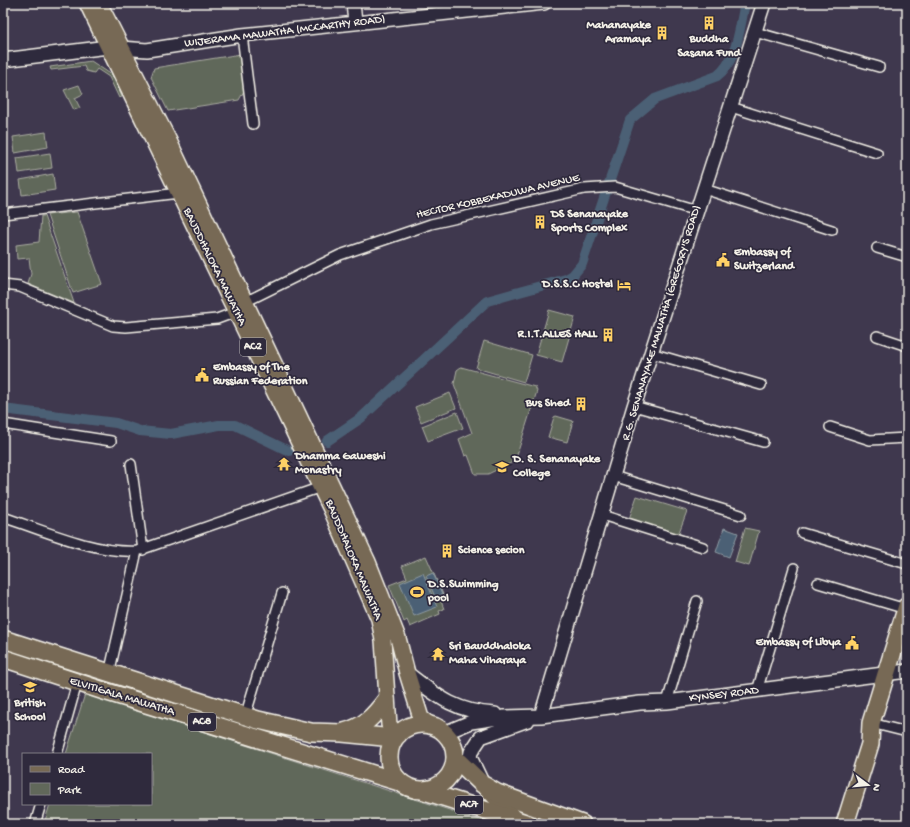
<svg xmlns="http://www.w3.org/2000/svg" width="910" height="827" font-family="'Gochi Hand',sans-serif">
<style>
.green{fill:#61685a;stroke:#aaaca1}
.water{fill:#4b6175;stroke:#8f9ba3}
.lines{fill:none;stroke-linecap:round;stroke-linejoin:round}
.canal{stroke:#4b6175;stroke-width:10}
.street-casing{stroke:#f4f1e8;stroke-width:12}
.secondary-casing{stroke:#f4f1e8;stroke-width:16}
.primary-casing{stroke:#f4f1e8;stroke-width:18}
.highway-casing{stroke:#f4f1e8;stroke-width:20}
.street{stroke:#2f2a3d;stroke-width:9}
.secondary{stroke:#2f2a3d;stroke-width:13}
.primary{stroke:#776954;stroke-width:15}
.highway{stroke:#776954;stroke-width:17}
.labels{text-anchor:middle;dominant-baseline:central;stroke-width:3.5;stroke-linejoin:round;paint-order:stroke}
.shield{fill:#2f2a3d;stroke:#b9b5b5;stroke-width:1}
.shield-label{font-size:11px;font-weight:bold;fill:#f4f1e8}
.poi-label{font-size:12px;font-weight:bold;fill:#f4f1e8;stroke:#2f2a3d;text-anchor:start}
.street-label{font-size:12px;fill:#f4f1e8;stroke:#2f2a3d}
</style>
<rect width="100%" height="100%" fill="#3f384e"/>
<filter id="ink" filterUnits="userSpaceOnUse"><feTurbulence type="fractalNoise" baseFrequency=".025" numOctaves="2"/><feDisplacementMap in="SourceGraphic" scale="8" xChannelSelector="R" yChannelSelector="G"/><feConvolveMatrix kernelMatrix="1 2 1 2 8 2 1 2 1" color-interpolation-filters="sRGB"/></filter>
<g filter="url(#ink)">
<!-- green -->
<path class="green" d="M241,54L245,89L239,100L168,111L151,77L154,68Z
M91,61L112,75L122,97L119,98L109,77L97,69L94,73L86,71L84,66L51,70L50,67Z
M79,85L83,94L75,98L80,108L74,110L64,90Z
M46,132L48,147L15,153L13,137Z
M50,153L52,168L19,173L17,158Z
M53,174L55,190L22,195L20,180Z
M77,212L102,284L73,293L47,215Z
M41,216H44L74,303L28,284L31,274L29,258L17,259L16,245L39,242Z
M549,310L575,317L562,362L536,355Z
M484,341L532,355L524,382L476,368Z
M461,367L535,387L537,391L515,461L488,474H475L468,455L465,456L459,439L472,433L454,384L457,370Z
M450,393L456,408L421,422L415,407Z
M457,412L463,428L428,441L422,426Z
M556,416L573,421L567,442L548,437L554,417Z
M637,496L687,511L678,535L629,519Z
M745,528L759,531L749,566L735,562Z
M426,556L445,599L441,601L444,609L439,611L440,614L410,627L407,620L404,622L389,585L407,578L402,566Z
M85,694L487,822L489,824H44L50,804H151V754H66Z"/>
<!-- water -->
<path class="water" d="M724,528L738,533L729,557L716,552Z
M423,573L437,607L414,616L400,583Z
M433,573L443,596L436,599L426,576Z"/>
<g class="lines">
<!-- canal -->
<path class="canal" d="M3,409L116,423L140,431L171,434L219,425H235L289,451
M327,441L361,418L487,301L566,279L573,275L582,264L630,120L655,99L717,76C738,60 739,28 745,4"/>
<!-- street casing -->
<g class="street-casing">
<path id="street" d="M755,32L879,67
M242,35L253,124
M731,107L877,153
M704,189L832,230
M3,214L179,193
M877,248L907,257
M3,285L20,287L113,326L126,327L217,319L236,312
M245,302L340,255L431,224L584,189L615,187L697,211
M877,336L907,346
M651,353L761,385
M634,406L763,442
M3,424L111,441
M830,427L870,440L907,438
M131,464L143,550
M613,476L741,515
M602,515L703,547
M3,517C42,530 97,554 137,551L321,487
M802,533L907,564
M818,583L906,609
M109,674L137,551
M757,691L794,568
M667,702L697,601
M245,717L282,593
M871,723L907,732
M57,754L77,683
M35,824L41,804"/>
</g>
<!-- secondary casing -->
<g class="secondary-casing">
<path id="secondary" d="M353,3L355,22
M3,60L108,47L147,50L242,35L544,3
M407,673C437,696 455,712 495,714
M541,716L634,406L764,3
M444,733L471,722L504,717L541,716L640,703L667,702L907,671
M480,778L470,757L471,752L481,737L528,720"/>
</g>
<!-- primary casing -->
<g class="primary-casing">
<path id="primary" d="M87,3L330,507L379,619L383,640L389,725L398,735
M99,3L169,141L368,562L398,638L407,673L421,718L430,725
M487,789L517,820V823"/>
</g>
<!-- highway casing -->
<g class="highway-casing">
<path id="highway" d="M3,639L258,720L311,732L342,733L383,737L398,735
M3,658L104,691L402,783
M389 757a33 33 0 1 1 66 0a33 33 0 1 1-66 0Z
M344,732C364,727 374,716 386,700
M455,758L482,784L497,793L582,824
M421,790L529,824
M845,824L870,744L871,723L907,606"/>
</g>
<!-- street -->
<use href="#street" class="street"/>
<!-- secondary -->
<use href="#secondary" class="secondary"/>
<!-- primary -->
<use href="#primary" class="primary"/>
<!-- highway -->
<use href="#highway" class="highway"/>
</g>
</g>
<!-- icons -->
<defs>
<g id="building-bare" transform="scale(1.08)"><path d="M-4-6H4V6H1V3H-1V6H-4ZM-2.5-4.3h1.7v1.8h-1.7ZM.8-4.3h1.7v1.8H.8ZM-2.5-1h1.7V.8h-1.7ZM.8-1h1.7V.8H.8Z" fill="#ffd166" stroke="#2f2a3d" stroke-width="2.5" paint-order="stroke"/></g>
<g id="civic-bare" transform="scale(1.08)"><path d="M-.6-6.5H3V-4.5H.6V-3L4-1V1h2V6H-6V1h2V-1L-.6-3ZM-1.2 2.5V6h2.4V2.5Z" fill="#ffd166" stroke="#2f2a3d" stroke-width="2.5" paint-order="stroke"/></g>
<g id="hotel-bare" transform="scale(1.08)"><path d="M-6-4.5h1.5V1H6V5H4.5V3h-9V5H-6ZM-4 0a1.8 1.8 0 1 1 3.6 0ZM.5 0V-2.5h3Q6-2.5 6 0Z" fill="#ffd166" stroke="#2f2a3d" stroke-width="2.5" paint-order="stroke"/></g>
<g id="temple-bare" transform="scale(1.08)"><path d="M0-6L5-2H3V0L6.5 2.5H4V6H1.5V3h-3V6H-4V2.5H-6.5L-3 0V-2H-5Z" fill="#ffd166" stroke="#2f2a3d" stroke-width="2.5" paint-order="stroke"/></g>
<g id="school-bare" transform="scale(1.08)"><path d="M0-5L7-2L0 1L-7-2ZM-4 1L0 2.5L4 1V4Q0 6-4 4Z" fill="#ffd166" stroke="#2f2a3d" stroke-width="2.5" paint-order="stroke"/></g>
<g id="stadium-bare" transform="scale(1.08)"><path d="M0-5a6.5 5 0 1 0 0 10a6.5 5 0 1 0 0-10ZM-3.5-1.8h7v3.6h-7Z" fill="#ffd166" stroke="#2f2a3d" stroke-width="2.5" paint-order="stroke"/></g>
</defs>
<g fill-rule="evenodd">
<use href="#building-bare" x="709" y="23"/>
<use href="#building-bare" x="662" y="33"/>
<use href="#building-bare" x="540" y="222"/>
<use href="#civic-bare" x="723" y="260"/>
<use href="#hotel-bare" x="624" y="285"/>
<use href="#building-bare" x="608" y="335"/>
<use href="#civic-bare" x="202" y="375"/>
<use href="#building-bare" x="581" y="404"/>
<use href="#temple-bare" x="284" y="464"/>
<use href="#school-bare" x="502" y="467"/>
<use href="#building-bare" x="447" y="551"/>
<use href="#stadium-bare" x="417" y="592"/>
<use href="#civic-bare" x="852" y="643"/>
<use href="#temple-bare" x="438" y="654"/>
<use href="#school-bare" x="30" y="687"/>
</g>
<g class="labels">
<!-- shield labels -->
<g class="shield">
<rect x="240" y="338" width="26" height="18" rx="3"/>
<rect x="188" y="713" width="28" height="18" rx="3"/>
<rect x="455" y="796" width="28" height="18" rx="3"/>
</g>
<g class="shield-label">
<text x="253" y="347">AC2</text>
<text x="202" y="722">AC8</text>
<text x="469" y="805">AC7</text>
</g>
<!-- poi labels -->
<g class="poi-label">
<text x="651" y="26" text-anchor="end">Mahanayake<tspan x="651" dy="14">Aramaya</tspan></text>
<text x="709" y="40" text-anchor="middle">Buddha<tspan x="709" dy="14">Sasana Fund</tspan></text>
<text x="551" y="215">DS Senanayake<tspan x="551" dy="14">Sports Complex</tspan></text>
<text x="734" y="253">Embassy of<tspan x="734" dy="14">Switzerland</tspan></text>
<text x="613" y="285" text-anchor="end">D.S.S.C Hostel</text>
<text x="597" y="335" text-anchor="end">R.I.T.ALLES HALL</text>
<text x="213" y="368">Embassy of The<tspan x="213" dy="14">Russian Federation</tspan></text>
<text x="570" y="404" text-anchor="end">Bus Shed</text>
<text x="295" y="457">Dhamma Gaweshi<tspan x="295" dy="14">Monastry</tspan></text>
<text x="513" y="460">D. S. Senanayake<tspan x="513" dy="14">College</tspan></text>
<text x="458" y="551">Science secion</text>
<text x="428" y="585">D.S.Swimming<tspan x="428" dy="14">pool</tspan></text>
<text x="841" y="643" text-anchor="end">Embassy of Libya</text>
<text x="449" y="647">Sri Bauddhaloka<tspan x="449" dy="14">Maha Viharaya</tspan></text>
<text x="30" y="704" text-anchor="middle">British<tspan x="30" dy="14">School</tspan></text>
</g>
<!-- street labels -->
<g class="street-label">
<text transform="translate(285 32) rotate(-7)">WIJERAMA MAWATHA (MCCARTHY ROAD)</text>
<text transform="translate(498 197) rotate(-13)">HECTOR KOBBEKADUWA AVENUE</text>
<text transform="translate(214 267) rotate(64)">BAUDDHALOKA MAWATHA</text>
<text transform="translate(662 323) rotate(-73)">R.G. SENANAYAKE MAWATHA (GREGORY'S ROAD)</text>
<text transform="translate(353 560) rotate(67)">BAUDDHALOKA MAWATHA</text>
<text transform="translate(724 695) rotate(-7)">KYNSEY ROAD</text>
<text transform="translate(122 697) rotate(17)">ELVITIGALA MAWATHA</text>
</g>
</g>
<!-- margin -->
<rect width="910" height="827" fill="none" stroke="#2f2a3d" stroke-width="16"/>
<rect x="8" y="8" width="894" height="811" fill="none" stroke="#f4f1e8" stroke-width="1.5" filter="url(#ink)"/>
<!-- legend -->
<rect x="22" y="753" width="130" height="52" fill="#2f2a3d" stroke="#7e7a81"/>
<rect x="30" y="766" width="20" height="6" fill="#776954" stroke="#7e7a81"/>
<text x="58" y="773" font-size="12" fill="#f4f1e8">Road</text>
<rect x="30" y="783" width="20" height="12" fill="#61685a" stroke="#7e7a81"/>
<text x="58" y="793" font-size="12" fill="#f4f1e8">Park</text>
<!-- north arrow -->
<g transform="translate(868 785) rotate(106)" stroke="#2f2a3d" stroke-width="3" paint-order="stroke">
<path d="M0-3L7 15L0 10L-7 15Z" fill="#f4f1e8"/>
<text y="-6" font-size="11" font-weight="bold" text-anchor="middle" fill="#f4f1e8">N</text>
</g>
</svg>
